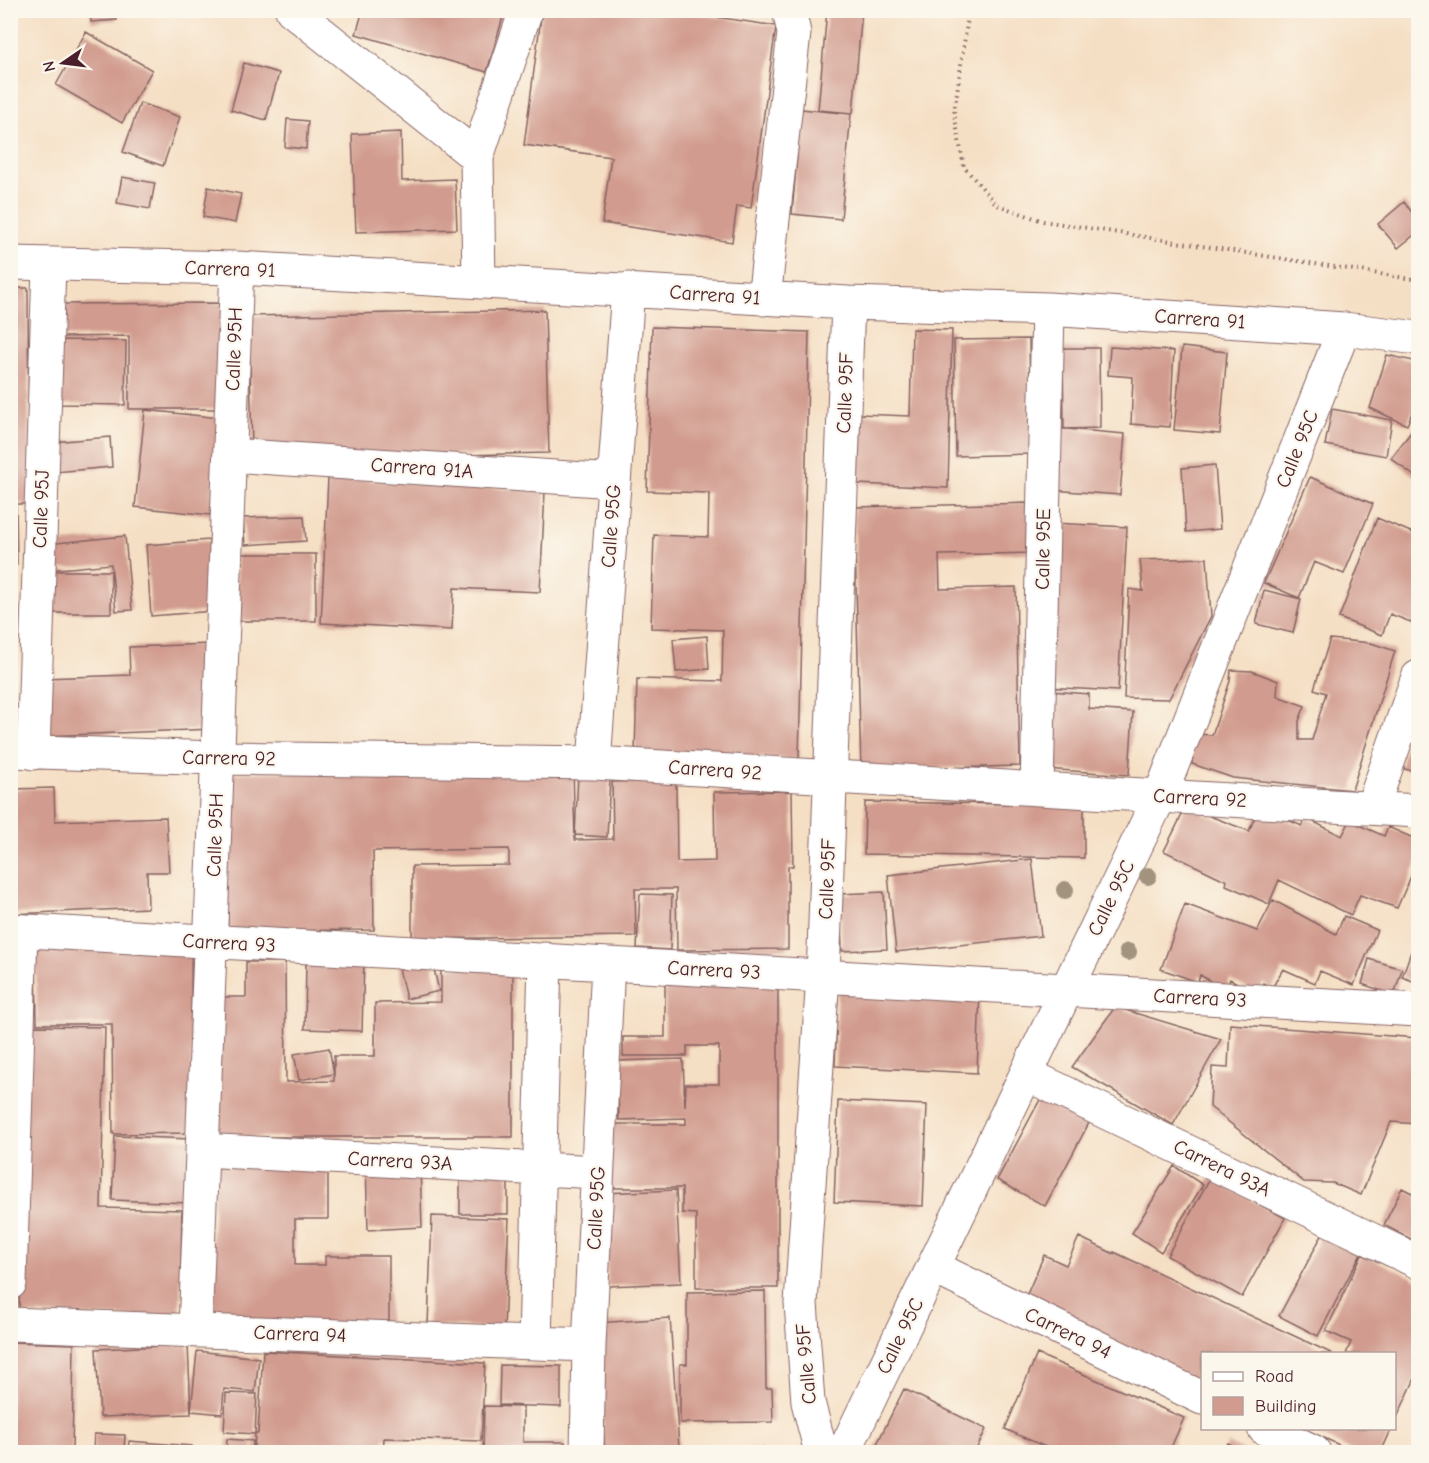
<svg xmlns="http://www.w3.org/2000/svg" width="1429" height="1463" font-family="'Comic Neue',sans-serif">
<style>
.building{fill:#d19c8f}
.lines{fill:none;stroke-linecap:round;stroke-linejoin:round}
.minor-casing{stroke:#866261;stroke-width:35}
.path{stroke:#866261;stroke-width:4;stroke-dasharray:1.5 4.5;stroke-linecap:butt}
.minor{stroke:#fff;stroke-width:33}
.tree{fill:#a2937f}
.labels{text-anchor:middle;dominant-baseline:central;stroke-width:4.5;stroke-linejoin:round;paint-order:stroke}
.street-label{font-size:20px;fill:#4a1f2b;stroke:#fbf7ec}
</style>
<rect width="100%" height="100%" fill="#fbf7ec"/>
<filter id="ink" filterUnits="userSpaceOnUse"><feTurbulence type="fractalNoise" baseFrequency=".0167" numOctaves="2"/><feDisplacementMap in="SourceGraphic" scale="12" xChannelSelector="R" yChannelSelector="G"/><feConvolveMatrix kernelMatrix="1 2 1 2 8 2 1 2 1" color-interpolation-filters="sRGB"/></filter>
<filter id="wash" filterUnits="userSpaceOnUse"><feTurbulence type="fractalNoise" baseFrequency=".008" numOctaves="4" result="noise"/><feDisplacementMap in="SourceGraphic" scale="24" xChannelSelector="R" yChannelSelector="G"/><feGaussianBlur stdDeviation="1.35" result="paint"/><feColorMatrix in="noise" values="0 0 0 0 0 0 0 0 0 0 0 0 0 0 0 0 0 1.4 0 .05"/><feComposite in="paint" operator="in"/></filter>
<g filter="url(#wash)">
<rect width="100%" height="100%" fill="#f5dfc4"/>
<g id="blocks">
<!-- building -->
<path class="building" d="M90,10H122V11L114,13L117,20L91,22Z
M363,10H505L487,72L356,34Z
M542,10H669L776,26L751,208L737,206L732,242L602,223L611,157L524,145Z
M827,10H862L853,113L818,110Z
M86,32L152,70L122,123L56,85Z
M244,63L279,73L266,120L231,110Z
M140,103L180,117L163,166L123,152Z
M801,109L851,114L841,219L792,214Z
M287,119L308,121L306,149L285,147Z
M401,132L402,181L455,179L457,229L356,232L352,134Z
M122,177L155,183L150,209L117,203Z
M208,187L241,194L235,223L203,217Z
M1404,202L1418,220V232L1398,248L1378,224Z
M10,288H28L29,504H16L17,565H10Z
M223,303L224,409H129V336L60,337V304Z
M545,310L549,453L326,458L252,450L249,316Z
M652,327L809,332L799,759L635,754L637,679L722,681L723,630L651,628L654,535L708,537L709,493L647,491Z
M912,329L952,330L948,488L857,484L859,414L910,416Z
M1029,339L1031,454L956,456L954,340Z
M56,340L126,341L125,405L55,404Z
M1110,347L1174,351L1170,427L1131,424L1133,377L1108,375Z
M1182,347L1227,352L1220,434L1174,430Z
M1063,348H1099L1100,428L1064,429Z
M1387,355L1418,362V398L1407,425L1370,408Z
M1332,409L1392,420L1386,456L1325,445Z
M145,410L220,418L210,515L135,507Z
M1415,427L1418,430V479L1391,458Z
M1056,428L1125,434L1120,495L1051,490Z
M110,437L112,467L55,472L52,442Z
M1215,465L1220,529L1186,532L1182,468Z
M1310,477L1373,504L1344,574L1314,562L1299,598L1264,583Z
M328,478L545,491L540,592L454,588L452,630L321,623Z
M1031,503L1032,553L939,555L940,589L1016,587L1020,766L861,770L854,507Z
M304,516L306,541L245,545L243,518Z
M1377,518L1418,535V625L1390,614L1382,635L1339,618Z
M1053,523L1127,527L1118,691L1044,687Z
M125,536L132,610L116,611L111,564L49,570L47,544Z
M209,540L214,611L151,616L146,545Z
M237,554H316V621H237Z
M1207,558L1211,616L1169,699L1124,698L1129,589L1143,591L1140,560Z
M46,571H111V613H46Z
M1264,590L1301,599L1293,633L1256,624Z
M707,636L709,669L676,672L673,639Z
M1330,639L1371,643L1395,651L1352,790L1233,778L1192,764L1194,734L1212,735L1230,681L1231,670L1252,671L1278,681L1277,696L1305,706L1299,721V740H1312L1326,693L1314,689Z
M210,644L213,729L45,736L43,678L130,675L129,647Z
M1050,691L1089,694V709L1133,712L1129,775L1045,769Z
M1418,702V772L1400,768Z
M573,769L575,840L613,839L612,782L676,781L677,862L715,861L714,792L792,791L793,866H788V949L677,950L676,889H635L636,936L412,939V866L509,865V849L373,851L374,930L228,931L225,773Z
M578,775L610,777L607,837L575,835Z
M54,788L55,821L166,817L169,872H147L148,908L10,914V789Z
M865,802L1084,805V858L864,854Z
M1186,807L1249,831L1259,808L1302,826L1306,818L1342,836L1350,821L1384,836L1388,827L1418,840V860L1397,908L1360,895L1351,915L1279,880L1269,904L1226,885L1227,881L1164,851Z
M1032,859L1041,936L896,952L888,875Z
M884,892L887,949L842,951L840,894Z
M640,894L672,895L670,950L637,948Z
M1273,900L1336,934L1344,916L1377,930L1354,985L1320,971L1315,983L1283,969L1272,988L1263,983L1257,994L1230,979L1226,990L1200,975L1198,982L1161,969L1185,904L1257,931Z
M1418,932V983L1402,977Z
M36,948H191L192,1133L113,1134L112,1024H37Z
M431,956L439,991L406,999L398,964Z
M306,958L364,960L362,1031L305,1029Z
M1369,959L1402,969L1394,995L1362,984Z
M246,962H285L286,1082L334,1081V1056H375V1003L441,1002V968H513V1137H217L216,997H246Z
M665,983H778V1288H696V1214L682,1213V1188H610V1124H686V1118L619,1120L617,1061L683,1059L685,1106L686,1084H719V1046H687V1056H623V1037H665Z
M838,986L980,992L977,1073L835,1066Z
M1115,1007L1221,1039L1173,1125L1072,1067Z
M1230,1024L1418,1038V1124L1391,1122L1361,1195L1333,1183L1304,1182L1210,1107L1212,1067L1228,1068Z
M26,1026L105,1027L101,1208L182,1210L180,1318L19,1314Z
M329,1048L334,1074L299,1080L294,1054Z
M1043,1094L1091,1119L1045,1206L997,1180Z
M838,1101L927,1105L923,1206L834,1202Z
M115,1136L191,1139L189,1203L112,1200Z
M215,1159H328V1219H295V1265H325V1256H389V1328L209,1323Z
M420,1165L422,1227L368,1230L366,1167Z
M1174,1166L1203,1185L1161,1252L1132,1233Z
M460,1169H508V1214H460Z
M1210,1178L1285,1218L1242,1297L1167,1256Z
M1402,1188L1418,1196V1243L1384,1225Z
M676,1190L681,1283L608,1286L603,1193Z
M432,1216L509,1219L504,1329L428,1325Z
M1323,1233L1361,1253L1318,1336L1279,1316Z
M1079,1237L1114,1254V1252L1333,1354H1202V1382L1025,1299L1044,1255L1066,1265Z
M1362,1254L1418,1280V1372L1394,1424V1354H1346L1351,1342L1326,1331Z
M765,1291L766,1388H772L773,1422L680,1423V1364H687V1292Z
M670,1318L679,1447L605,1452L596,1323Z
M11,1342L74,1344L72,1452H10Z
M188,1345L191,1414L100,1417L96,1349Z
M197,1351L259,1358L255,1392L224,1389L222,1414L191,1411Z
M263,1351L485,1363L481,1441L384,1438L383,1452H254L255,1433H258Z
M1037,1354L1184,1418L1169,1452H1057L1005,1429Z
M500,1365L561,1366V1407L499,1405Z
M904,1389L986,1429L975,1452H873Z
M226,1393L257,1394L255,1434L224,1432Z
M484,1406L523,1407V1442H565V1452H483Z
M1303,1428H1392L1381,1452H1354Z
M94,1434L125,1435L124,1452H93Z
M227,1439L253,1441L252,1452H226Z
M129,1441L192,1446V1452H128Z
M1228,1443L1246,1452H1223Z
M477,1449L478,1452H405V1451Z
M762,1449V1452H731V1451Z"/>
</g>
</g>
<g filter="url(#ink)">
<use href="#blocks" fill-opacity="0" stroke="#866261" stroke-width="1.5"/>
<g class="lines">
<!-- minor casing -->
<g class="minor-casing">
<path id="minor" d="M292,10L477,157
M10,263L237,268L848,303L1048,309L1344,329L1418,338
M479,282L477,157L526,10
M764,299L794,33L789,10
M230,455L614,481
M10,751L218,758L594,763L1418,811
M33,753L49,266
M594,763L628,289
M1037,789L1048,309
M1372,808L1418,677
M10,930L1418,1010
M1026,1074L1418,1262
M202,1150L597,1172
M933,1267L1202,1398
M10,1283L21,931
M10,1324L589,1345
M195,1330L237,268
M535,1343L545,959
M1264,1428L1314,1452
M587,1452L589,1345L608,964
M821,1452L808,1402L801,1303L823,976L848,303
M844,1452L1160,796L1344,329"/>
</g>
<!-- path -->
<path class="path" d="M969,10L954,113L964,167L997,205L1043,221L1418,280"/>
<!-- minor -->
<use href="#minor" class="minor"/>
</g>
<!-- trees -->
<g class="tree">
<circle cx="1148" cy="876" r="9"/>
<circle cx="1065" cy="890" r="9"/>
<circle cx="1128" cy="952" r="9"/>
</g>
</g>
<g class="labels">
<!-- street labels -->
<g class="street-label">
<text transform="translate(230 269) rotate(2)">Carrera 91</text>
<text transform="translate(715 295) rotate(4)">Carrera 91</text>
<text transform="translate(1200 319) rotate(4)">Carrera 91</text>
<text transform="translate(234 349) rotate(-88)">Calle 95H</text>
<text transform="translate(845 393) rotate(-88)">Calle 95F</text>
<text transform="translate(1297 449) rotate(-68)">Calle 95C</text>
<text transform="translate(422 468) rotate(4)">Carrera 91A</text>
<text transform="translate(41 509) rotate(-88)">Calle 95J</text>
<text transform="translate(611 526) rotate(-86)">Calle 95G</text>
<text transform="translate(1043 549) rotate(-89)">Calle 95E</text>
<text transform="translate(229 758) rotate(1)">Carrera 92</text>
<text transform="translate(715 770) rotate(4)">Carrera 92</text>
<text transform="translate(1200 798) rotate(3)">Carrera 92</text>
<text transform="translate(215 835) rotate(-88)">Calle 95H</text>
<text transform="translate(827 879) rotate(-88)">Calle 95F</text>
<text transform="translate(1111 898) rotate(-64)">Calle 95C</text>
<text transform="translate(229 943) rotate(3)">Carrera 93</text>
<text transform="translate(714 970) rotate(3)">Carrera 93</text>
<text transform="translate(1200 998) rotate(3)">Carrera 93</text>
<text transform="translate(400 1161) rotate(3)">Carrera 93A</text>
<text transform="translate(1222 1168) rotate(26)">Carrera 93A</text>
<text transform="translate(596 1208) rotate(-87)">Calle 95G</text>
<text transform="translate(1068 1333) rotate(26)">Carrera 94</text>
<text transform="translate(300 1334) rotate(2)">Carrera 94</text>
<text transform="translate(900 1336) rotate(-64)">Calle 95C</text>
<text transform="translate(806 1364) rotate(-95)">Calle 95F</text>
</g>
</g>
<!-- margin -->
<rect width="1429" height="1463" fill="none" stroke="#fbf7ec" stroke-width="36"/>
<!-- legend -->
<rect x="1201" y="1352" width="195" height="78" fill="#fbf7ec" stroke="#b4a19f" stroke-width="1.5"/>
<rect x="1213" y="1372" width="30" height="9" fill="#ffffff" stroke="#b4a19f" stroke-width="1.5"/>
<text x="1255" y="1382" font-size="18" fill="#4a1f2b">Road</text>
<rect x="1213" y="1397" width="30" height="18" fill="#d19c8f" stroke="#b4a19f" stroke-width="1.5"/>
<text x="1255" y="1412" font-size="18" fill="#4a1f2b">Building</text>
<!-- north arrow -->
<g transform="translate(63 63) rotate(256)" stroke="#fbf7ec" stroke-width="4.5" paint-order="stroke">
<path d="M0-4.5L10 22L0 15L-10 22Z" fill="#4a1f2b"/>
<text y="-9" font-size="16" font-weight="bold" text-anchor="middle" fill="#4a1f2b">N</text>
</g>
</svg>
